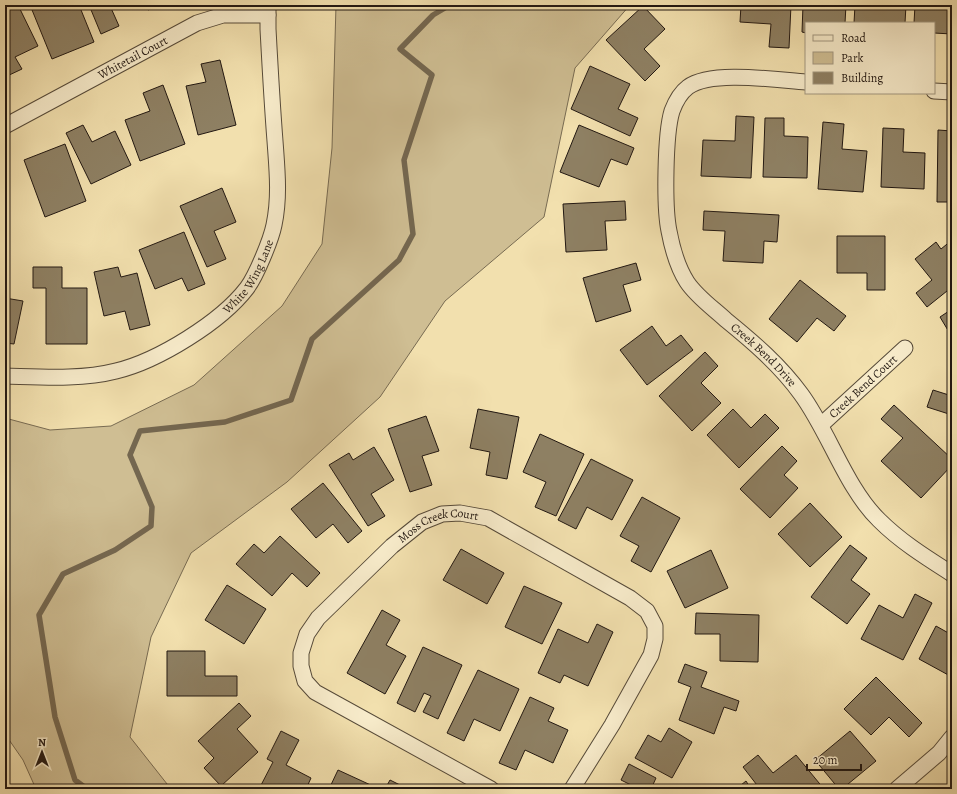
<svg xmlns="http://www.w3.org/2000/svg" width="957" height="794" font-family="Alegreya,serif">
<style>
.green{fill:#cfbe93;stroke:#786b52}
.lines{fill:none;stroke-linecap:round;stroke-linejoin:round}
.stream{stroke:#746750;stroke-width:5.5}
.building{fill:#8e8063;stroke:#221812}
.minor-casing{stroke:#564a39;stroke-width:17}
.minor{stroke:#f7ebca;stroke-width:15}
.labels{text-anchor:middle;dominant-baseline:central;stroke-width:3.5;stroke-linejoin:round;paint-order:stroke}
.street-label{font-size:12px;fill:#221812;stroke:#f7ebca}
</style>
<rect width="100%" height="100%" fill="#f2e0ae"/>
<filter id="stains"><feTurbulence type="fractalNoise" baseFrequency=".005" numOctaves="4"/><feColorMatrix values="0 0 0 0 .2 0 0 0 0 .09 0 0 0 0 .02 0 0 0 .5 -.17"/></filter>
<radialGradient id="worn" r=".72"><stop offset=".6" stop-color="#630" stop-opacity="0"/><stop offset="1" stop-color="#630" stop-opacity=".3"/></radialGradient>
<!-- green -->
<path class="green" d="M336,5H630L575,68L544,217L445,301L380,397L287,482L191,553L151,637L130,737L171,789H36L23,760L5,734V418L50,430L111,426L194,385L282,306L322,244L332,148Z"/>
<g class="lines">
<!-- stream -->
<path class="stream" d="M87,789L75,780L55,717L39,615L63,574L115,550L151,526L152,507L130,455L140,431L225,422L291,400L312,339L399,260L413,234L404,160L432,75L400,49L433,15L450,5"/>
</g>
<!-- building -->
<path class="building" d="M12,5H18L38,46L15,57L22,69L5,77V9Z
M30,5H79L94,42L52,59Z
M89,5H118L111,8L119,26L101,34Z
M146,5H159L148,10Z
M741,5H791L789,48L769,47L771,24L740,22Z
M803,5H846L845,23H806V33L802,32Z
M855,5H906L905,23H854Z
M915,5H952V34L934,33V23H914Z
M643,6L665,29L644,49L660,66L645,81L606,40Z
M220,60L236,125L198,135L186,86L206,82L201,64Z
M590,66L630,84L618,109L638,118L630,136L571,109Z
M163,85L185,144L140,161L125,120L150,111L143,93Z
M736,116L754,117L751,178L701,176L703,140L735,141Z
M765,118H784V136L808,137L807,178L763,177Z
M823,122L844,124L842,149L867,151L863,192L818,189Z
M83,125L92,142L115,131L131,165L91,184L66,133Z
M579,125L634,148L627,165L611,159L599,187L560,172Z
M883,128L904,129L903,152L925,153L924,189L881,187Z
M938,130L952,131V202H937Z
M65,144L86,201L45,217L24,160Z
M222,188L236,222L214,231L226,259L207,267L180,206Z
M625,201L626,220L605,221L607,250L566,252L563,204Z
M704,211L779,215L777,242L764,241L763,263L723,261L725,231L703,230Z
M184,232L205,284L188,291L182,278L155,289L139,250Z
M837,236H885V290H867V273H837Z
M952,240V287L927,307L916,293L932,280L915,259L936,242L941,249Z
M636,263L641,280L623,285L631,311L596,322L583,278Z
M33,267H62V288H87V344H46V288H33Z
M118,267L121,277L137,273L150,325L130,330L125,311L104,316L94,272Z
M800,280L846,316L834,331L817,318L797,342L769,319Z
M5,298L23,301L14,344L5,343Z
M952,309V331L949,332L940,317Z
M652,326L666,346L681,335L693,350L647,385L620,350Z
M705,352L718,366L701,383L721,403L692,431L659,396Z
M933,390L952,396V415L927,407Z
M894,405L952,459V465L921,498L881,461L903,438L881,419Z
M478,409L519,417L507,479L486,475L490,452L470,448Z
M733,409L751,428L765,414L779,428L739,468L707,435Z
M426,416L439,451L422,456L432,485L410,492L388,429Z
M540,434L584,454L556,516L535,507L546,482L523,472Z
M782,446L797,461L784,475L798,488L770,518L740,489Z
M374,447L394,480L371,494L385,516L368,526L329,465L349,453L353,460Z
M591,459L633,480L612,520L587,507L576,529L558,520Z
M323,483L362,531L348,543L333,524L316,538L291,509Z
M642,497L680,518L651,572L631,561L639,546L620,536Z
M810,503L842,537L810,567L778,534Z
M280,536L320,573L307,587L292,573L272,596L236,564L254,544L264,553Z
M850,545L867,558L851,580L870,594L847,624L811,597Z
M461,549L504,573L487,604L443,580Z
M711,550L728,588L685,608L667,571Z
M227,585L266,609L244,644L205,620Z
M524,586L562,603L542,644L505,627Z
M915,594L932,603L903,660L861,639L879,605L903,618Z
M382,610L400,620L386,645L406,656L385,694L347,673Z
M696,613L759,615L758,662L720,661V634H695Z
M597,624L613,632L588,686L564,675L560,683L538,673L558,629L588,643Z
M936,626L952,635V677L919,659Z
M423,647L462,665L438,719L423,712L431,696L424,693L415,712L397,703Z
M167,651H205V676H237V696H167Z
M685,664L707,672L701,687L739,701L736,711L724,707L714,734L679,720L691,687L678,682Z
M478,670L519,689L500,731L474,719L464,741L447,733Z
M876,677L922,723L909,737L889,717L871,735L844,709Z
M530,697L554,708L548,721L568,730L553,763L525,750L516,770L499,763Z
M239,703L251,716L237,729L258,752L221,786L204,768L214,758L198,741Z
M669,728L692,742L672,778L635,758L648,735L661,742Z
M281,731L299,740L286,765L311,778L306,789H259L273,762L267,759Z
M850,731L876,761L842,789H839L815,760Z
M758,755L773,773L796,755L824,789H760L743,767Z
M629,764L656,778L651,789H639L621,780Z
M338,770L375,787L374,789H329Z
M390,780L408,789H385Z
M746,781L751,789H736Z"/>
<g class="lines">
<!-- minor casing -->
<g class="minor-casing">
<g id="minor">
<path id="s1" d="M806,82C777,80 711,70 688,87C680,93 675,103 672,111C665,134 664,207 669,231C672,247 678,268 687,282C697,297 713,308 726,320C753,342 780,365 801,394C829,432 846,488 879,520C901,542 927,558 952,574"/>
<path d="M934,91L952,92"/>
<path id="s2" d="M5,126L197,23L223,15H268"/>
<path id="s3" d="M5,376C41,377 81,380 116,371C158,361 221,322 247,288C256,276 271,240 274,225C280,197 277,169 275,141C272,103 270,66 268,29V5"/>
<path id="s4" d="M821,425L905,348"/>
<path id="s5" d="M491,789L315,692L305,681L301,666V653L307,634L318,618L392,546L422,522L442,514L460,513L488,518L630,598L647,611L655,626V639L651,655L612,725L572,789"/>
<path d="M897,789L939,753L952,737"/>
</g>
</g>
<!-- minor -->
<use href="#minor" class="minor"/>
</g>
<g class="labels">
<!-- street labels -->
<g class="street-label">
<text stroke="none"><textPath href="#s2" startOffset="145">Whitetail Court</textPath></text>
<text stroke="none"><textPath href="#s3" startOffset="279">White Wing Lane</textPath></text>
<text stroke="none"><textPath href="#s1" startOffset="430">Creek Bend Drive</textPath></text>
<text stroke="none"><textPath href="#s4" startOffset="57">Creek Bend Court</textPath></text>
<text stroke="none"><textPath href="#s5" startOffset="440">Moss Creek Court</textPath></text>
</g>
</g>
<!-- margin -->
<rect width="957" height="794" fill="none" stroke="#f2e0ae" stroke-width="20"/>
<rect x="6" y="6" width="945" height="782" fill="none" stroke="#221812" stroke-width="2"/>
<rect x="10" y="10" width="937" height="774" fill="none" stroke="#221812"/>
<!-- legend -->
<rect x="805" y="22" width="130" height="72" fill="#f7ebca" stroke="#a29780"/>
<rect x="813" y="35" width="20" height="6" fill="#f7ebca" stroke="#a29780"/>
<text x="841" y="42" font-size="12" fill="#221812">Road</text>
<rect x="813" y="52" width="20" height="12" fill="#cfbe93" stroke="#a29780"/>
<text x="841" y="62" font-size="12" fill="#221812">Park</text>
<rect x="813" y="72" width="20" height="12" fill="#8e8063" stroke="#a29780"/>
<text x="841" y="82" font-size="12" fill="#221812">Building</text>
<!-- north arrow -->
<g transform="translate(42 752)" stroke="#f7ebca" stroke-width="3" paint-order="stroke">
<path d="M0-3L7 15L0 10L-7 15Z" fill="#221812"/>
<text y="-6" font-size="11" font-weight="bold" text-anchor="middle" fill="#221812">N</text>
</g>
<!-- scale -->
<path d="M807 764v6h54v-6" fill="none" stroke="#221812" stroke-width="2"/>
<text x="813" y="764" font-size="12" fill="#221812" stroke="#f7ebca" stroke-width="3" paint-order="stroke">20 m</text>
<rect width="100%" height="100%" filter="url(#stains)"/>
<rect width="100%" height="100%" fill="url(#worn)"/>
</svg>
